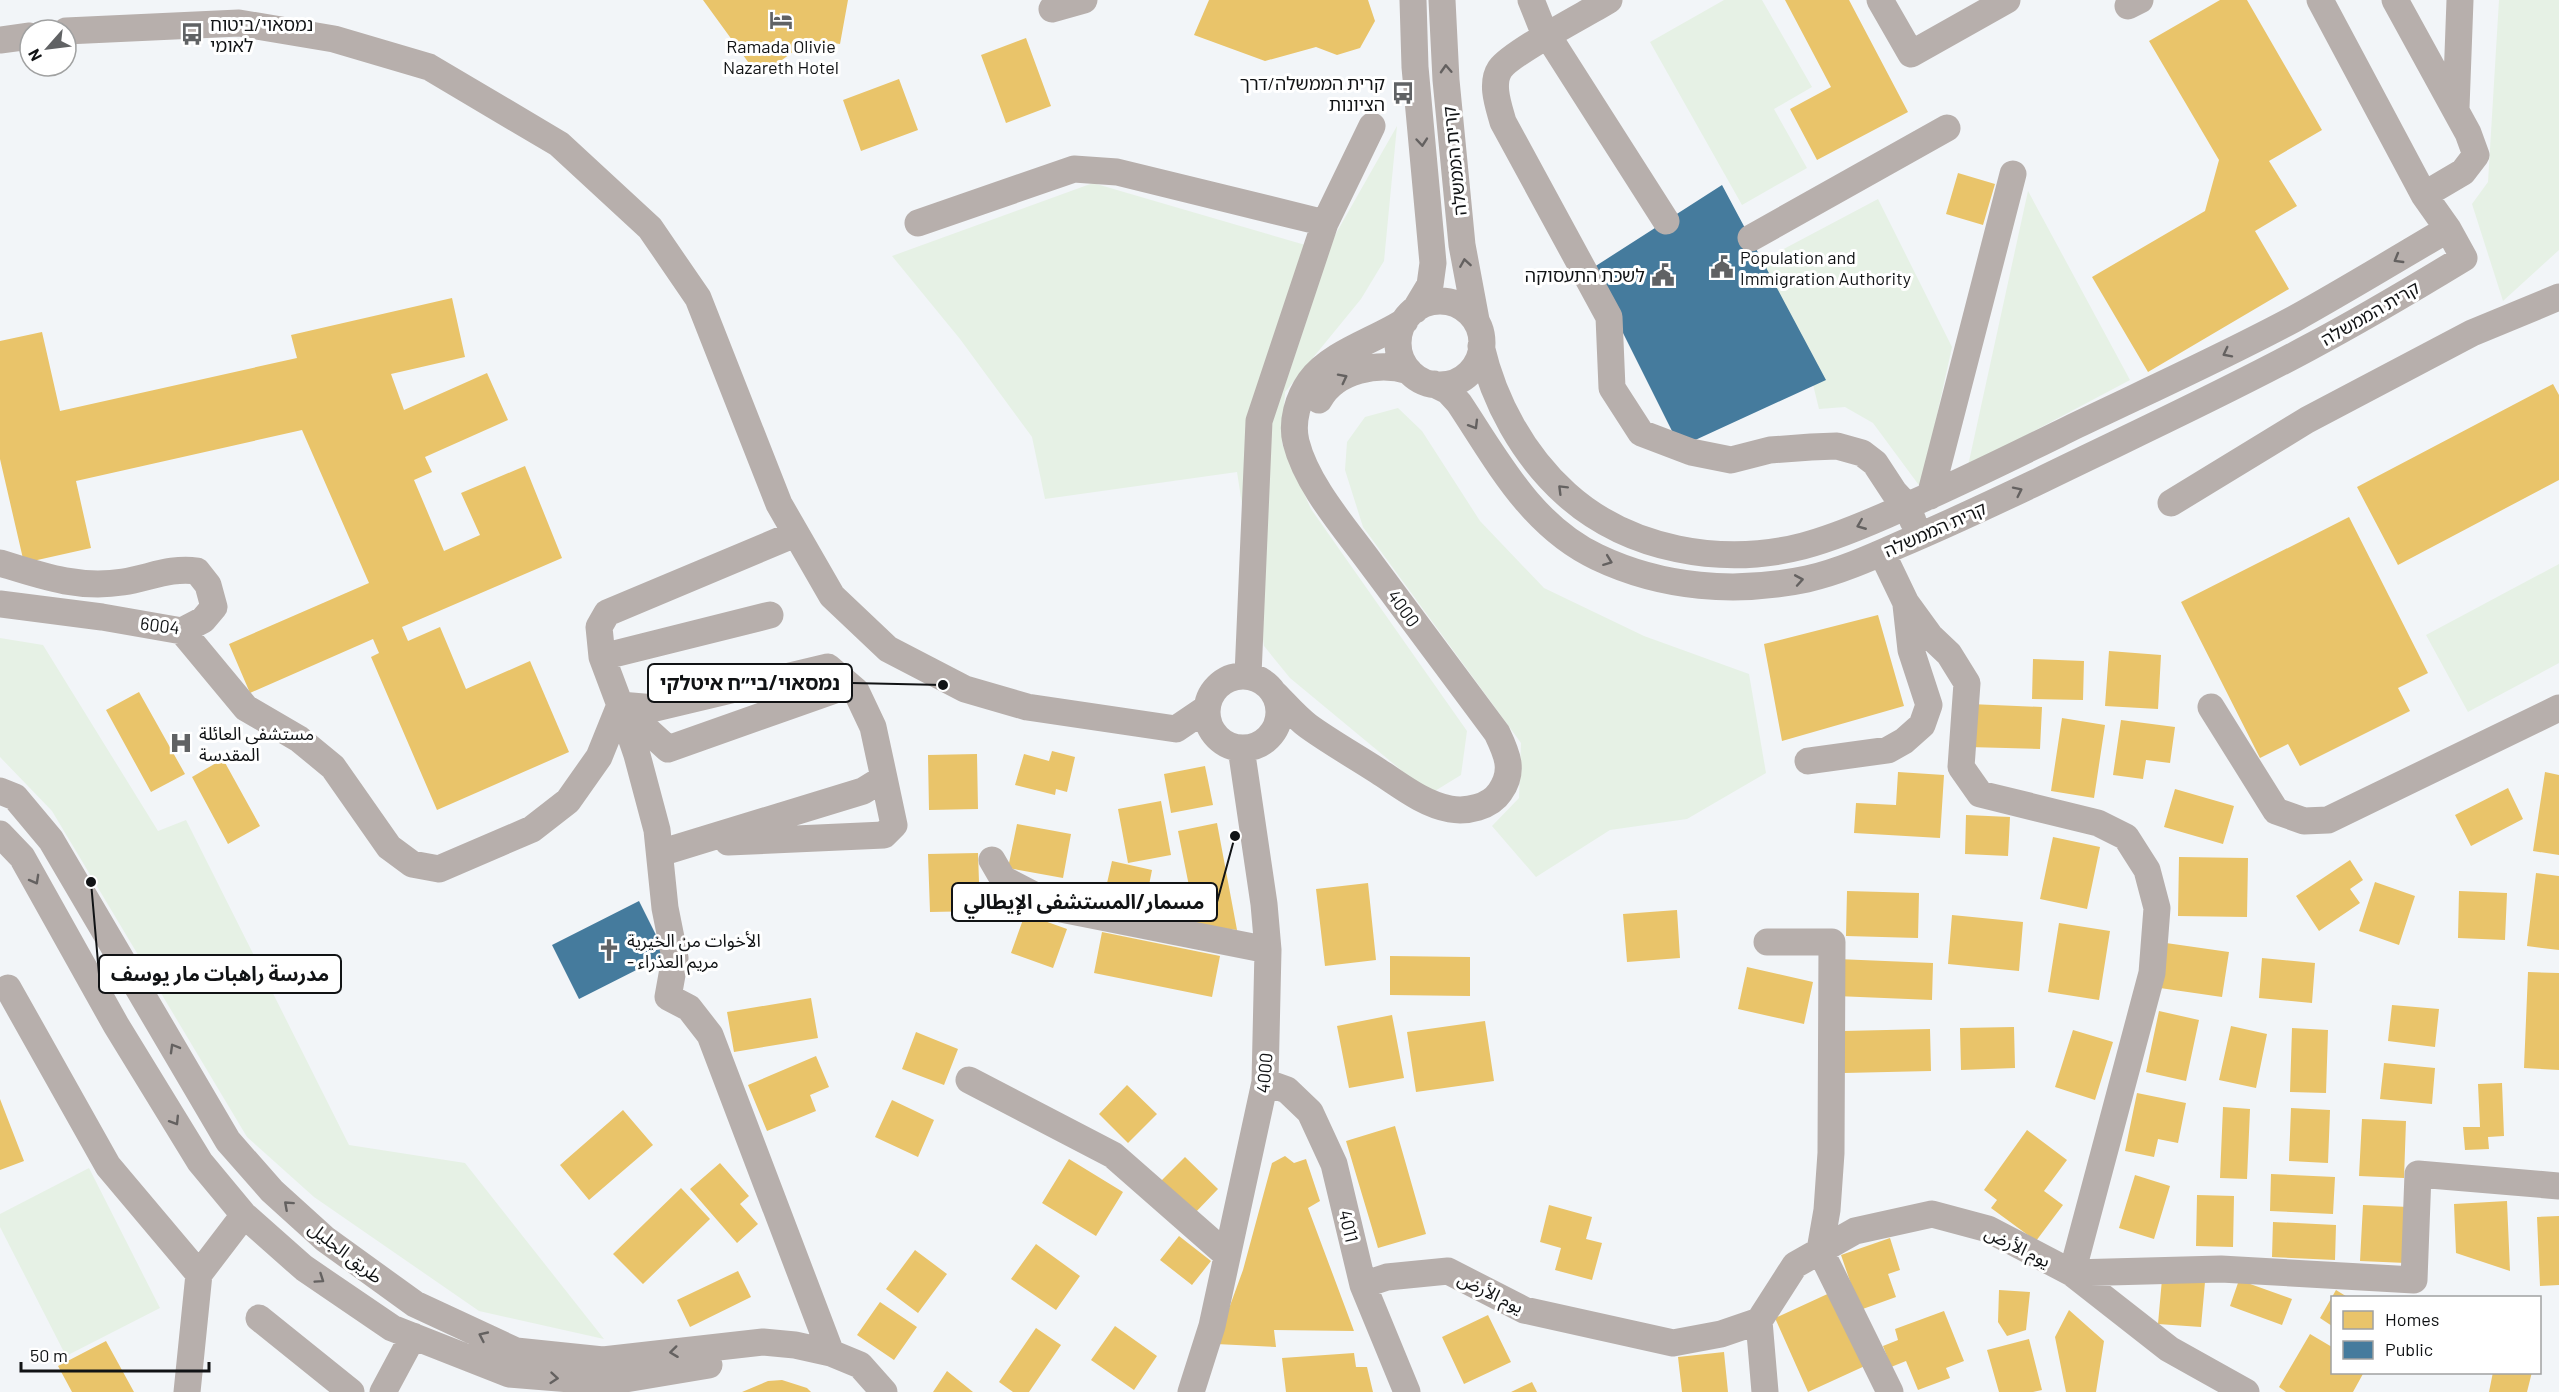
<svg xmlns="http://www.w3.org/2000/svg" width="2559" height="1392" font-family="Barlow,'Noto Sans Arabic','Noto Sans Hebrew',sans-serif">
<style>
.green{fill:#e6f1e5}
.homes{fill:#e9c46a}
.public{fill:#457b9d}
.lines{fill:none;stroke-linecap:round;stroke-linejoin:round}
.minor{stroke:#b7afac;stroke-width:27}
.oneway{stroke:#646160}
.labels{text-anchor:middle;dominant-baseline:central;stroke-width:6;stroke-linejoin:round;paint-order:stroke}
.poi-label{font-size:18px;fill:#111315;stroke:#fff;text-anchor:start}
.street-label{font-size:18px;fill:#111315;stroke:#fff}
.leader{fill:none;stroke:#111315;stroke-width:2}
.callout-dot{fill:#111315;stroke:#fff;stroke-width:2}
.callout{fill:#fff;stroke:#111315;stroke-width:2}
.callout-label{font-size:20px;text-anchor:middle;font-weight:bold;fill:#111315}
</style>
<rect width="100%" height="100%" fill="#f2f5f8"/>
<!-- green -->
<path class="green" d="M1724,0H1762L1812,87L1774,109L1807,168L1742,205L1650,42Z
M2499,0H2559V250L2503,301L2472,204L2488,182Z
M1397,126L1384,261L1361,299L1285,392L1282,444L1311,509L1467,731L1461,775L1430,794L1290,678L1264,646L1237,472L1045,499L1032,437L960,339L892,256L1093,183L1326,251Z
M2028,191L2130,380L1968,466Z
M1878,199L1952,347L1921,488L1873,423L1845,407L1819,409L1803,344L1759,262Z
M1398,408L1422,431L1480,521L1544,588L1644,636L1749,674L1766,773L1687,819L1610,830L1536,877L1492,826L1519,798L1521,743L1363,527L1345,470L1347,442L1365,417Z
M2559,564V663L2468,712L2426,635Z
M0,638L43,645L158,831L186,820L349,1145L465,1163L604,1339L479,1311L314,1197L247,1137L52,811L0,757Z
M89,1168L160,1308L66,1356L0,1227V1214Z"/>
<!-- homes -->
<path class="homes" d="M703,0H848L840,44L809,40L759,77Z
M1209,0H1368L1375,21L1360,48L1337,55L1316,47L1265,61L1194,35Z
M1785,0H1849L1908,112L1817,160L1790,109L1831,87Z
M2220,0H2247L2322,130L2269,161L2297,206L2255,231L2289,289L2148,372L2092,277L2205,211L2219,160L2149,41Z
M1026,38L1051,106L1006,123L981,55Z
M899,79L918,130L861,151L843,100Z
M1958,173L1995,184L1983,225L1946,214Z
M452,298L465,357L391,374L404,410L487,373L508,420L425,457L432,472L414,480L444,551L480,535L461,493L525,466L562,558L402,627L408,641L440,627L466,689L530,661L569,752L437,810L371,657L379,653L373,639L250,693L229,644L369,583L302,430L76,481L91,548L24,563L0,459V341L42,332L60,411L297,358L291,335Z
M2553,384L2559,395V480L2398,565L2357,487Z
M2349,517L2428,673L2398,688L2410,711L2300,766L2288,744L2260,758L2181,602Z
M1878,615L1904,706L1782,741L1764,644Z
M2109,651L2161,655L2158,709L2105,706Z
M2033,659L2084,661L2083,700L2032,699Z
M139,692L185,774L151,792L106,710Z
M1970,704L2042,707L2040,749L1968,747Z
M2062,718L2105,725L2094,798L2051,791Z
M2121,720L2175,727L2170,763L2146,760L2143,779L2113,775Z
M1052,751L1075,757L1067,792L1056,789L1055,795L1015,785L1024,754L1049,761Z
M977,754L978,809L929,810L928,755Z
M223,759L260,826L228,844L192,777Z
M1205,766L1213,805L1171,813L1164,774Z
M1898,772L1944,775L1940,838L1854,833L1856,803L1896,805Z
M2545,772L2559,775V855L2533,851Z
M2508,788L2523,819L2471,846L2455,815Z
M2175,789L2234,806L2223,844L2164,827Z
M1161,801L1171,855L1128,863L1118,809Z
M1966,815L2010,817L2008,856L1965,854Z
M1217,823L1237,930L1178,923V887L1189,886L1178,831Z
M1017,824L1071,834L1063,878L1008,868Z
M2053,837L2100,847L2087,909L2040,899Z
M978,853L980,911L930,912L928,854Z
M2179,857L2248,858L2247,917L2178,916Z
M2350,860L2363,880L2350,889L2360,903L2319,931L2296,896Z
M1112,861L1152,870L1144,910L1103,901Z
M2536,873L2559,876V950L2527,946Z
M2375,882L2415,896L2399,945L2359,931Z
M1368,883L1376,960L1325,966L1316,889Z
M1847,891L1919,893L1918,938L1846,936Z
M2459,891L2507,893L2505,940L2458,938Z
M1677,910L1680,958L1627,962L1623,914Z
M1025,914L1067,929L1053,968L1011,953Z
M1952,915L2023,922L2019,971L1948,964Z
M2059,923L2110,931L2099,1000L2048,992Z
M1102,932L1220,956L1212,997L1094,973Z
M2166,943L2229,952L2222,997L2160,988Z
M1390,956L1470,957V996L1390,995Z
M2262,958L2315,963L2312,1003L2259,998Z
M1837,959L1933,963L1932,1000L1836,996Z
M1747,967L1813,982L1804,1024L1738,1009Z
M2528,972L2559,973V1070L2524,1068Z
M811,998L818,1038L734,1052L727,1012Z
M2392,1005L2439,1009L2435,1047L2388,1041Z
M2159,1011L2199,1020L2186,1081L2146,1072Z
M1392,1015L1404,1078L1349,1088L1337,1026Z
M1485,1021L1494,1081L1416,1092L1407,1032Z
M2231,1026L2267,1034L2256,1088L2219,1080Z
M2014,1027L2015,1068L1961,1070L1960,1028Z
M2292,1028L2328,1030L2326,1093L2290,1092Z
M1930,1029L1931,1071L1844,1073L1843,1031Z
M2073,1030L2113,1042L2095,1100L2055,1087Z
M916,1032L958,1049L944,1085L902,1069Z
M816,1056L829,1087L810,1095L816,1111L767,1131L748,1085Z
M2384,1063L2435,1068L2432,1104L2380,1099Z
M2502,1083L2504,1136L2488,1137L2489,1149L2465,1150L2463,1127H2480L2478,1084Z
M1127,1085L1157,1114L1128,1143L1099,1114Z
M2137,1093L2186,1103L2178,1143L2158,1139L2154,1157L2125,1151Z
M0,1099L24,1161L0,1170Z
M892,1100L934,1120L918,1157L875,1137Z
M2223,1107L2250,1109L2247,1179L2220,1178Z
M2291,1108L2330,1110L2328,1163L2289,1161Z
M623,1110L653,1145L589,1200L560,1165Z
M2362,1119L2406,1121L2404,1178L2359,1176Z
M1395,1126L1426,1234L1378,1248L1346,1141Z
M2027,1130L2067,1160L2044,1191L2063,1205L2036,1241L1991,1208L1997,1200L1984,1190Z
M1285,1156L1294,1163L1306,1159L1320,1201L1308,1208L1354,1331L1274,1330L1276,1347L1216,1344L1243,1270L1272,1163Z
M1185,1157L1218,1189L1193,1215L1160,1182Z
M1069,1159L1123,1192L1096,1236L1042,1203Z
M720,1163L749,1196L740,1204L758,1224L737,1243L690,1189Z
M2271,1174L2335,1177L2333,1214L2270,1211Z
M2135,1175L2170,1186L2154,1239L2119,1228Z
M681,1188L710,1219L643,1284L613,1254Z
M2197,1195L2234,1196L2233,1247L2196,1246Z
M2507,1201L2510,1271L2456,1253L2454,1204Z
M1549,1205L1592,1217L1586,1239L1602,1243L1592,1280L1555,1270L1561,1248L1540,1242Z
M2363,1205L2409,1207L2406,1263L2360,1261Z
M2559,1216V1285L2540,1286L2537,1217Z
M2273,1222L2336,1225L2335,1260L2272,1257Z
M1179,1236L1211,1261L1192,1285L1160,1260Z
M1890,1238L1900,1270L1888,1274L1896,1297L1860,1310L1841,1255Z
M1036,1244L1080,1276L1056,1310L1011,1279Z
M915,1250L947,1274L918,1313L886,1289Z
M738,1271L751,1297L690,1327L677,1300Z
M2162,1279L2205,1282L2201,1327L2158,1324Z
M2239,1280L2292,1299L2282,1325L2230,1306Z
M1999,1290L2030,1292L2026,1330L2007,1336L1998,1322Z
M2336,1290L2349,1298H2332V1326L2320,1318Z
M1834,1291L1867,1365L1808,1392L1775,1318Z
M880,1302L917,1327L894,1360L857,1335Z
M2069,1310L2104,1341L2096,1392H2066L2055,1337Z
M1944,1311L1964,1361L1946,1368L1950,1378L1918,1390L1906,1361L1891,1367L1883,1346L1898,1340L1895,1329Z
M1488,1315L1511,1362L1464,1384L1442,1337Z
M1115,1326L1157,1356L1134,1390L1091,1360Z
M1036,1328L1061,1345L1029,1392H1013L999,1382Z
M2310,1334L2332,1347V1372H2364L2353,1392H2286L2279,1387Z
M2029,1339L2042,1390L2033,1392H1999L1987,1350Z
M106,1341L134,1392H72L58,1366Z
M1724,1352L1728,1392H1682L1678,1357Z
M1354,1353L1356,1367H1367L1373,1392H1286L1282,1358Z
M947,1371L973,1392H933Z
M2493,1372H2532L2527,1392H2489Z
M782,1380L807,1388L811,1392H742L768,1381Z
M1532,1382L1537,1392H1511Z"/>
<!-- public -->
<path class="public" d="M1722,185L1826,380L1680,447L1591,269Z
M639,901L666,955L579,999L552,945Z"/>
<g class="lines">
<!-- minor -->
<path class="minor" d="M1413,0L1415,67L1433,263L1430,285L1415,310
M1442,0L1446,80L1462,245L1476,320
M1531,0L1541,25L1666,221
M1609,0C1588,13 1512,52 1500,69C1490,84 1499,107 1503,122L1609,317L1612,388L1641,433L1691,452L1731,460L1770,450L1811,447L1837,446L1862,453L1875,463L1894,492L1907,506L1913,521
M1880,0L1911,54L2007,0
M2395,0L2468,133L2476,155L2463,172L2424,195
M2128,6L2140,0
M1052,9L1084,0
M66,31L239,23L334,39L429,67L559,144L650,228L698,298L779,504L832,596L888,649L965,689L1027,707L1176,729L1207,708
M0,40L30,36
M2456,108L2460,0
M918,223L1074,169L1117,172L1325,223
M1751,238L1947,128
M1398 343a42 42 0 1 1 84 0a42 42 0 1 1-84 0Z
M1481,346C1494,402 1523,455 1566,494C1628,550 1722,567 1803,546C1837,537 1869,523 1900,509C1960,483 2018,454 2077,425C2150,390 2223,357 2294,319C2346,290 2397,259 2448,229
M1434,384L1448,391L1459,403C1497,460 1531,526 1597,557C1662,588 1736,594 1807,579C1838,572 1870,558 1899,545C1946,525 1991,504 2037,482C2127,438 2219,396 2308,348C2361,320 2413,289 2464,258L2448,229L2424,195L2320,0
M1319,400C1335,370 1379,361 1409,371
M1930,496L2013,174
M2171,503L2307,420L2472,333L2559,297
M1882,553L1906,603L1930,636L1949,654L1967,683L1961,767L1980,794L2098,823L2126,837L2147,870L2157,908L2152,973L2072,1273L2221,1269L2414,1280L2418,1174L2559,1186
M0,563C42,576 78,589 123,582C149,578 171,567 197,571L208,585L214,607L203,620L182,631L102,617L0,604
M182,631L246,708L299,739L333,767L389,847L412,864L439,869L532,829L568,801L599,757L620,705L602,657L599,627L607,613L795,534
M602,657L770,615
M1248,675L1259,421L1325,223L1372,126
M1207 712a36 36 0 1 1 72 0a36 36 0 1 1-72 0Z
M1275,694C1286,705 1296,717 1308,726C1330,742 1355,756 1378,771C1400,785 1423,804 1450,809C1467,812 1490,807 1500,792C1515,771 1507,754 1497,733C1455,677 1414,621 1372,565C1346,529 1307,486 1296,442C1291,422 1298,398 1310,381C1330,353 1376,340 1405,321
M620,705L637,755L657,830L665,908L675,958L668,997L689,1008L710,1035L831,1353
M620,705L655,708L828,667L856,691L873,727L884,778L863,791L660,853
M2211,707L2276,811L2304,821L2328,820L2559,708
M623,708L668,749L849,685
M1808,761L1888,750L1904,741L1922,725L1929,705L1911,650L1906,605
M0,791L15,797L51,840L228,1141L272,1191L325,1239L415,1304L516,1351L603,1360L763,1342L795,1345L831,1353L860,1365L884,1392
M0,834L22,857L116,1025L200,1162L244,1215L304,1268L392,1328L509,1374L607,1382L709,1365
M728,842L884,835L894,825L884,778
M992,860L1003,879L1061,909L1268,950
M1767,942H1832L1831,1153L1827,1210L1820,1250L1890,1392
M8,988L108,1166L199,1274
M969,1080L1113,1155L1227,1255
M1265,1082L1287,1090L1310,1112L1334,1164L1363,1285L1407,1392
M1363,1285L1387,1277L1448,1271L1524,1310L1673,1343L1721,1334L1759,1321L1795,1265L1855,1231L1932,1214L1988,1229L2072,1273L2169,1349L2246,1392
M259,1318L351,1392
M1759,1321L1765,1392
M187,1392L199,1274L244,1215
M383,1392L413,1336
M1191,1392L1212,1326L1265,1082L1268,950L1264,904L1241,748"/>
</g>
<!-- one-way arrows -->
<defs><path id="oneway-chevron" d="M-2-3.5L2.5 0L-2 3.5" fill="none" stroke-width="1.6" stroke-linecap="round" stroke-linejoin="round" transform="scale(1.5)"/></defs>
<g class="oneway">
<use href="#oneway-chevron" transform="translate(1446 69) rotate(-93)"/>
<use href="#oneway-chevron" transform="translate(1422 142) rotate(85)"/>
<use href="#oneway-chevron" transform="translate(2398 259) rotate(150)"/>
<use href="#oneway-chevron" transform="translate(1465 263) rotate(-99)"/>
<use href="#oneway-chevron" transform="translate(2227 353) rotate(153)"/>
<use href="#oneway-chevron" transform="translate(1343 378) rotate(-27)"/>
<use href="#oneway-chevron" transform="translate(1474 425) rotate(59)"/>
<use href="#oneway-chevron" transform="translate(1562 489) rotate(-135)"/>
<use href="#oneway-chevron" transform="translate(2018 491) rotate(-26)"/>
<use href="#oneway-chevron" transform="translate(1861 525) rotate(158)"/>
<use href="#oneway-chevron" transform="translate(1608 561) rotate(21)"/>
<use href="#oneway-chevron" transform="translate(1799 580) rotate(-10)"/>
<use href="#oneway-chevron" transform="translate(35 880) rotate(61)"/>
<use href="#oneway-chevron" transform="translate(174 1048) rotate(-120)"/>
<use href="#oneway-chevron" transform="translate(175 1121) rotate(58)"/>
<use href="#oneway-chevron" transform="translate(288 1205) rotate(-138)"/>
<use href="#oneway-chevron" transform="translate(320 1279) rotate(34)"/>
<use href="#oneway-chevron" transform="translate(483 1336) rotate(-155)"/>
<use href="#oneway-chevron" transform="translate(674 1352) rotate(173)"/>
<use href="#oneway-chevron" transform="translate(554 1378) rotate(5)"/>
</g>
<!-- icons -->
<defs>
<g id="hotel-bare" transform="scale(1.8)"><path d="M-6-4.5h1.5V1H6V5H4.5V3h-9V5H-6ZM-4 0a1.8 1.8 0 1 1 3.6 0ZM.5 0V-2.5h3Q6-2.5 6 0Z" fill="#606264" stroke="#fff" stroke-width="2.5" paint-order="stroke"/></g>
<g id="bus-bare" transform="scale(1.8)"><path d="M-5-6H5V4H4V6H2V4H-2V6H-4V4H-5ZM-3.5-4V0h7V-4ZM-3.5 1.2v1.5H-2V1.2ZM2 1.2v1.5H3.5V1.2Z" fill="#606264" stroke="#fff" stroke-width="2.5" paint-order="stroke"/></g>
<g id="civic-bare" transform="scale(1.8)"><path d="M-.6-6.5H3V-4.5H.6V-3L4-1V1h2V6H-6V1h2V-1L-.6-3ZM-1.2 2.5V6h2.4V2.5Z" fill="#606264" stroke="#fff" stroke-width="2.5" paint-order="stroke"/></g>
<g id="hospital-bare" transform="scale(1.8)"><path d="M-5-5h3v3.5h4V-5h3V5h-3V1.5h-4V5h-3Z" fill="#606264" stroke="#fff" stroke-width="2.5" paint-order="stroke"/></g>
<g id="church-bare" transform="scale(1.8)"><path d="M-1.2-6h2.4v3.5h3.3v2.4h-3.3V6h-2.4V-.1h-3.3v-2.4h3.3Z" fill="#606264" stroke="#fff" stroke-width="2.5" paint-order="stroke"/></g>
</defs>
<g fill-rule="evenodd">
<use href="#hotel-bare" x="781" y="20"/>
<use href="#bus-bare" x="192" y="34"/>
<use href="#bus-bare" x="1403" y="93"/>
<use href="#civic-bare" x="1722" y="267"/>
<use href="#civic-bare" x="1663" y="275"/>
<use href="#hospital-bare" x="181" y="743"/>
<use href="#church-bare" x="609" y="950"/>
</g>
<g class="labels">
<!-- poi labels -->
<g class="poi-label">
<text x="210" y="24">נמסאוי/ביטוח<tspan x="210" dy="21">לאומי</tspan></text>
<text x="781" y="46" text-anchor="middle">Ramada Olivie<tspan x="781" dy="21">Nazareth Hotel</tspan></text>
<text x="1385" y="83" text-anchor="end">קרית הממשלה/דרך<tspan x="1385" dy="21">הציונות</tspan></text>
<text x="1740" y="257">Population and<tspan x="1740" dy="21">Immigration Authority</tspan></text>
<text x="1645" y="275" text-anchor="end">לשכת התעסוקה</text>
<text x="199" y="733">مستشفى العائلة<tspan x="199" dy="21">المقدسة</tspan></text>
<text x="627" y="940">الأخوات من الخيرية<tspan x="627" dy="21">- مريم العذراء</tspan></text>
</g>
<!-- street labels -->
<g class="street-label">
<text transform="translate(1454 161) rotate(-96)">קרית הממשלה</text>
<text transform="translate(2370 313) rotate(-30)">קרית הממשלה</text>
<text transform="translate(1935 529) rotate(-24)">קרית הממשלה</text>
<text transform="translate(1404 608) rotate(54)">4000</text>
<text transform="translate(160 625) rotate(7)">6004</text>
<text transform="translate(1264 1073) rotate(-85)">4000</text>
<text transform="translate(1349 1226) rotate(77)">4011</text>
<text transform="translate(2018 1246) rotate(26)">يوم الأرض</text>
<text transform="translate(346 1252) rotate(38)">طريق الجليل</text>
<text transform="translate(1491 1292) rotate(26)">يوم الأرض</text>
</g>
</g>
<!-- callouts -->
<path class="leader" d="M943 685L852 683M1235 836L1217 902M91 882L99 974"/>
<g class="callout-dot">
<circle cx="943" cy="685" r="6"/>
<circle cx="1235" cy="836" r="6"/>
<circle cx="91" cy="882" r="6"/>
</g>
<g class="callout">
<rect x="648" y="664" width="204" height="38" rx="6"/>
<rect x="952" y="883" width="265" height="38" rx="6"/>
<rect x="99" y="955" width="242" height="38" rx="6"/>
</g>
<g class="callout-label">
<text x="750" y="690">נמסאוי/בי״ח איטלקי</text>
<text x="1084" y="909">مسمار/المستشفى الإيطالي</text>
<text x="220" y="981">مدرسة راهبات مار يوسف</text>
</g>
<!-- legend -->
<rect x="2331" y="1296" width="210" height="78" fill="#ffffff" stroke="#a0a1a1" stroke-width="1.5"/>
<rect x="2343" y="1311" width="30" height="18" fill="#e9c46a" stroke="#a0a1a1" stroke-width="1.5"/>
<text x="2385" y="1326" font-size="18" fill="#111315">Homes</text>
<rect x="2343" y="1341" width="30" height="18" fill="#457b9d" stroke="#a0a1a1" stroke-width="1.5"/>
<text x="2385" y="1356" font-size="18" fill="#111315">Public</text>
<!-- north arrow -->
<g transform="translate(48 48) rotate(242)"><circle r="28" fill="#ffffff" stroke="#a0a1a1" stroke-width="1.5"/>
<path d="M0-4.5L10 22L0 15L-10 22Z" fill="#606264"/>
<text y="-9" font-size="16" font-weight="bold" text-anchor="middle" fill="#111315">N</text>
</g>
<!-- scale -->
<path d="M21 1362v9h188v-9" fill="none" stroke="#111315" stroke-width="3"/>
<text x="30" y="1362" font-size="18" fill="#111315" stroke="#ffffff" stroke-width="4.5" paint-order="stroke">50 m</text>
</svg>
